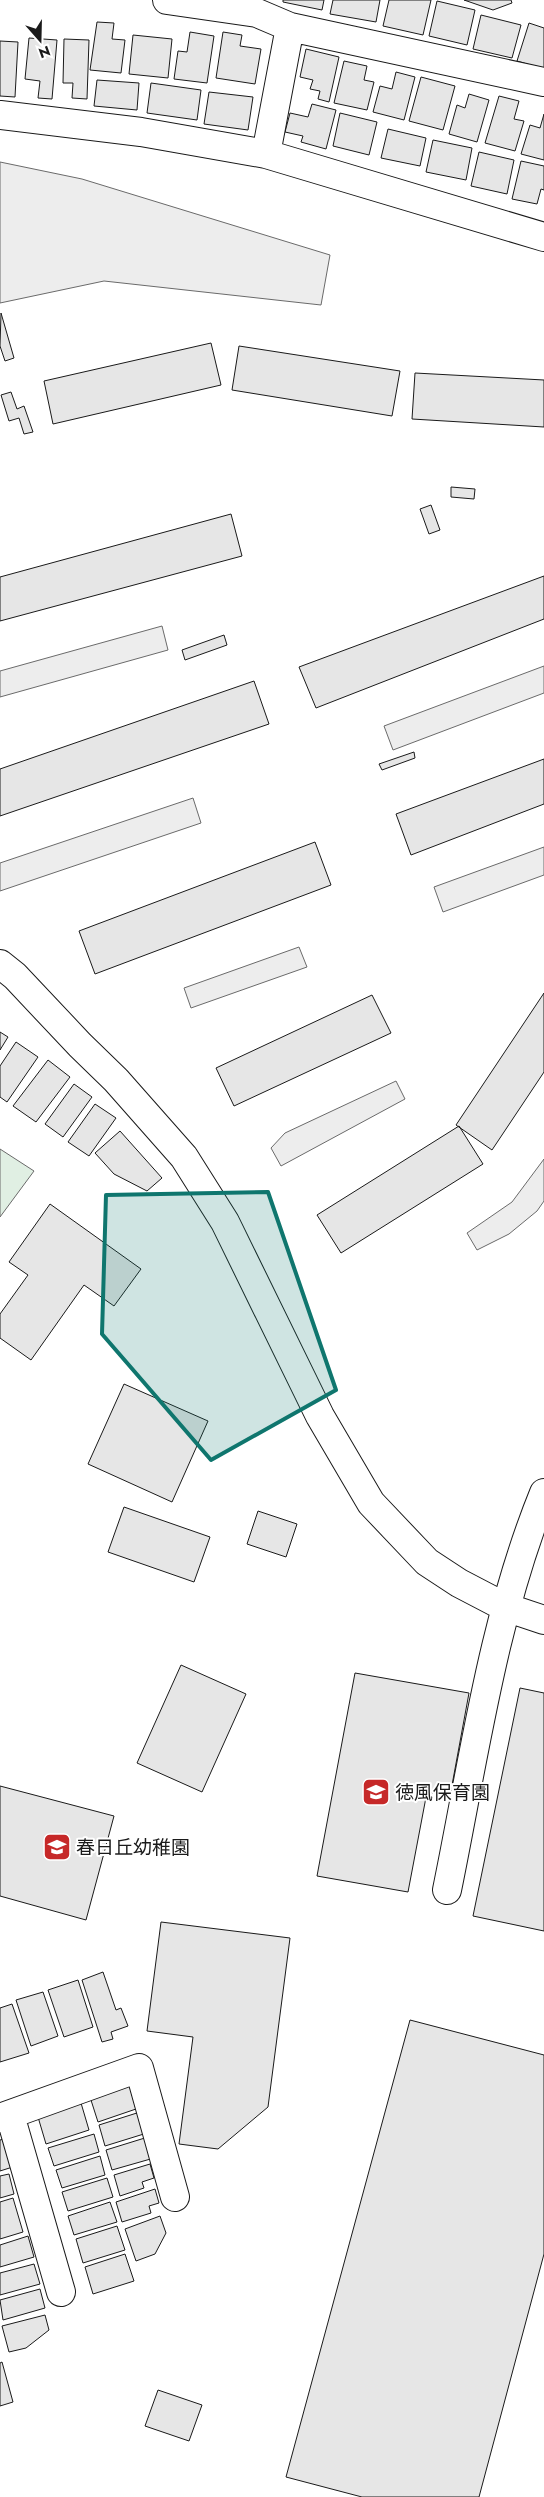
<svg xmlns="http://www.w3.org/2000/svg" width="544" height="2497" font-family="Jost,'Noto Sans JP',sans-serif">
<style>
.green{fill:#e0efe3;stroke:#6a6a6a}
.parking{fill:#ededed;stroke:#6a6a6a}
.building{fill:#e6e6e6;stroke:#1a1a1a}
.lines{fill:none;stroke-linecap:round;stroke-linejoin:round}
.minor-casing{stroke:#1a1a1a;stroke-width:30}
.minor{stroke:#fff;stroke-width:28}
.marked{fill:#0f766e;fill-opacity:0.2;stroke:#0f766e;stroke-width:4;stroke-linejoin:round}
.labels{text-anchor:middle;dominant-baseline:central;stroke-width:4;stroke-linejoin:round;paint-order:stroke}
.poi-label{font-size:19px;fill:#1a1a1a;stroke:#fff;text-anchor:start}
</style>
<rect width="100%" height="100%" fill="#fff"/>
<!-- green -->
<path class="green" d="M0,1149L34,1171L0,1217Z"/>
<!-- parking -->
<path class="parking" d="M0,162L82,179L330,255L321,305L104,281L0,303Z
M162,626L168,650L0,697V671Z
M544,666V693L393,750L384,726Z
M193,798L201,823L0,891V863Z
M544,847V875L443,912L434,887Z
M299,947L307,967L191,1008L184,988Z
M396,1081L405,1099L281,1166L271,1148L285,1133Z
M544,1159V1201L537,1211L509,1234L477,1250L467,1233L512,1202Z"/>
<!-- building -->
<path class="building" d="M283,0H324L322,10L283,2Z
M333,0H380L376,22L330,14Z
M389,0H431L423,35L383,26Z
M464,0H511L512,3L493,10Z
M437,1L475,10L467,45L429,36Z
M481,15L521,25L512,58L473,49Z
M97,22L114,23L112,39L125,40L121,73L90,70Z
M529,23L544,28V69L517,61Z
M190,32L214,36L207,83L174,79L178,51L187,52Z
M223,32L242,35L240,46L261,49L255,84L216,78Z
M133,35L172,39L168,78L129,74Z
M29,38L57,40L52,99L38,98L40,81L25,79Z
M64,39L89,40L87,99L72,98L73,83H63Z
M0,41L18,42L15,97L0,96Z
M306,49L339,57L329,102L318,99L320,91L310,89L313,80L300,77Z
M344,61L367,66L364,80L374,82L367,110L334,103Z
M396,72L415,77L404,120L373,112L380,86L392,89Z
M421,77L455,86L443,130L409,121Z
M97,80L139,83L137,110L94,106Z
M151,83L201,90L197,120L147,113Z
M209,92L253,97L248,130L204,124Z
M469,94L489,100L477,142L449,134L457,105L465,108Z
M499,96L519,101L514,119L524,121L515,151L485,143Z
M312,104L336,110L326,149L301,142L303,136L285,132L290,113L308,117Z
M340,113L377,122L369,155L333,146Z
M544,114V160L521,154L530,125L540,128Z
M388,129L426,138L420,166L381,158Z
M433,140L472,148L466,180L426,172Z
M479,152L514,160L507,194L471,186Z
M521,161L544,166V190L541,189L537,204L512,199Z
M1,313L14,358L5,361L0,346Z
M211,343L221,385L53,424L44,381Z
M239,346L400,371L392,416L232,390Z
M415,373L544,380V427L412,419Z
M11,392L17,409L24,406L33,432L24,434L19,418L9,421L1,395Z
M451,487L475,489L474,499L451,497Z
M431,505L440,530L429,534L420,509Z
M231,514L242,556L0,621V577Z
M544,576V619L316,708L299,667Z
M224,635L227,645L185,660L182,650Z
M254,681L269,724L0,816V769Z
M414,752L415,758L382,770L379,764Z
M544,759V804L411,855L396,814Z
M315,842L331,885L95,974L79,931Z
M544,993V1072L492,1150L456,1125Z
M372,995L391,1033L234,1106L216,1068Z
M0,1032L8,1037L0,1050Z
M16,1042L38,1057L7,1102L0,1097V1066Z
M48,1060L70,1077L36,1122L13,1106Z
M74,1084L92,1097L63,1137L45,1124Z
M95,1104L116,1118L89,1156L68,1142Z
M459,1126L483,1164L341,1253L317,1215Z
M120,1131L162,1178L147,1191L114,1174L95,1153Z
M50,1204L141,1269L114,1306L84,1285L31,1360L0,1338V1314L28,1275L9,1262Z
M124,1384L208,1421L172,1502L88,1464Z
M124,1507L210,1537L194,1582L108,1552Z
M258,1511L297,1524L286,1557L247,1544Z
M181,1665L246,1694L202,1792L137,1763Z
M355,1673L469,1693L450,1796L427,1792L408,1892L317,1876Z
M520,1688L544,1693V1931L473,1916Z
M0,1786L114,1816L86,1920L0,1896Z
M161,1922L290,1938L268,2107L218,2149L179,2144L193,2037L147,2031Z
M103,1972L116,2010L121,2008L128,2026L111,2032L113,2039L102,2042L82,1980Z
M78,1980L93,2027L64,2037L48,1990Z
M43,1992L58,2036L31,2046L16,2000Z
M12,2004L29,2053L0,2062V2008Z
M410,2020L544,2055V2254L479,2497H362L286,2477Z
M129,2084L136,2109L98,2122L90,2097Z
M81,2103L89,2130L46,2144L38,2117Z
M140,2112L147,2133L105,2146L99,2125Z
M94,2134L99,2152L54,2166L48,2148Z
M11,2137L19,2165L0,2171V2140Z
M148,2137L154,2158L112,2170L106,2150Z
M100,2156L105,2175L62,2188L56,2170Z
M150,2164L154,2178L142,2182L144,2188L120,2196L114,2175Z
M9,2174L14,2194L0,2198V2176Z
M107,2178L113,2197L68,2211L62,2192Z
M155,2189L159,2203L149,2206L151,2213L122,2222L116,2202Z
M13,2198L23,2232L0,2239V2202Z
M110,2202L117,2222L74,2235L68,2216Z
M160,2216L166,2233L155,2254L136,2261L125,2229Z
M117,2226L125,2250L83,2263L76,2239Z
M28,2236L34,2257L0,2267V2245Z
M125,2254L134,2281L93,2294L85,2267Z
M34,2264L40,2284L0,2295V2273Z
M40,2289L45,2308L3,2320L0,2300Z
M45,2315L49,2330L26,2348L9,2352L2,2326Z
M2,2362L13,2402L0,2406V2363Z
M158,2390L202,2405L189,2441L145,2426Z"/>
<g class="lines">
<!-- minor casing -->
<g class="minor-casing">
<path id="minor" d="M167,0L257,13L290,27L544,82
M0,115L141,132L266,154L544,237
M266,154L290,27
M0,964L15,976L80,1045L116,1080L184,1157L225,1222L320,1416L371,1503L427,1562L459,1583L505,1607L544,1620
M447,1890C474,1758 493,1618 544,1493
M10,2115L61,2292
M0,2118L139,2068L175,2197"/>
</g>
<!-- minor -->
<use href="#minor" class="minor"/>
</g>
<!-- marked area -->
<path class="marked" d="M268,1192L336,1390L211,1460L102,1334L106,1195Z"/>
<!-- icons -->
<defs>
<g id="school-square" transform="scale(1.4375)"><rect x="-9" y="-9" width="18" height="18" rx="4" fill="#c62828" stroke="#fff"/><path d="M0-5L7-2L0 1L-7-2ZM-4 1L0 2.5L4 1V4Q0 6-4 4Z" fill="#fff"/></g>
</defs>
<g fill-rule="evenodd">
<use href="#school-square" x="376" y="1792"/>
<use href="#school-square" x="57" y="1847"/>
</g>
<g class="labels">
<!-- poi labels -->
<g class="poi-label">
<text x="395" y="1792">徳風保育園</text>
<text x="76" y="1847">春日丘幼稚園</text>
</g>
</g>
<!-- north arrow -->
<g transform="translate(40 40) rotate(160)" stroke="#ffffff" stroke-width="4" paint-order="stroke">
<path d="M0-4L9 19L0 12L-9 19Z" fill="#1a1a1a"/>
<text y="-8" font-size="14" font-weight="bold" text-anchor="middle" fill="#1a1a1a">N</text>
</g>
</svg>
